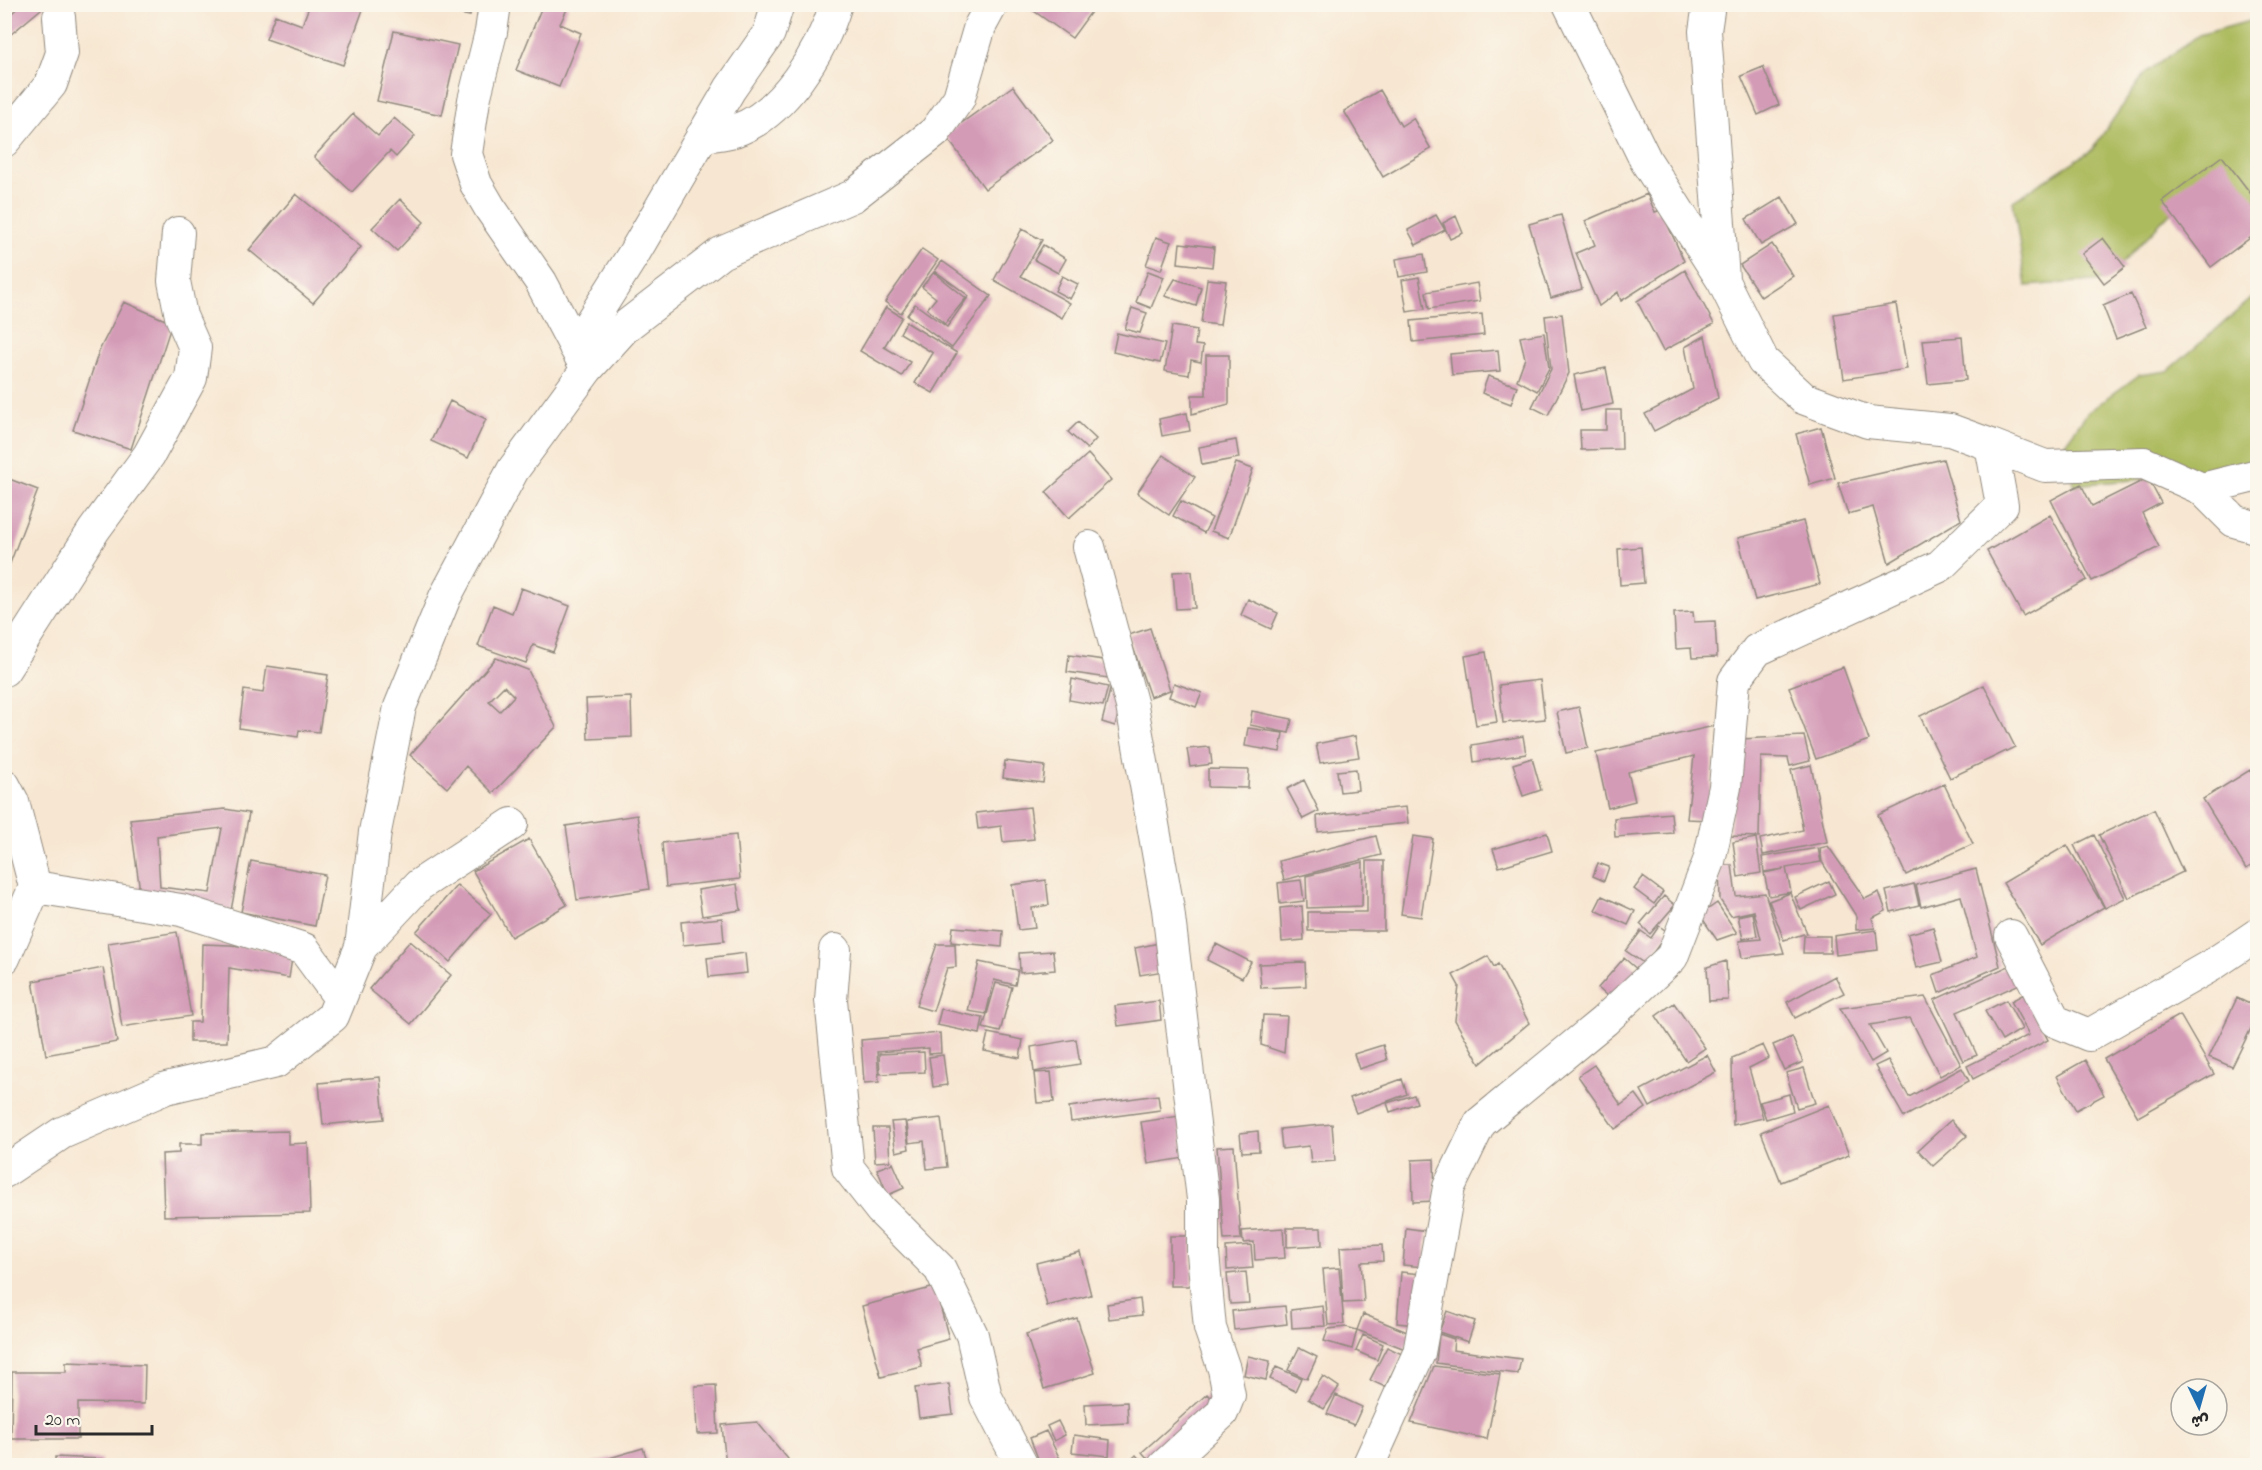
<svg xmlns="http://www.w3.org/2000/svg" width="2262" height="1470" font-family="'Indie Flower','Playpen Sans Arabic',sans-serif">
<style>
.green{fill:#adbb5e;stroke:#6c7344;stroke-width:1.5}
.building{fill:#d49bb7;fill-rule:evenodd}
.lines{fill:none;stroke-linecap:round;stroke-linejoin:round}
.minor-casing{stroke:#91897e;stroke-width:34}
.minor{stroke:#fff;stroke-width:32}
</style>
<rect width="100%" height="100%" fill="#fbf7ec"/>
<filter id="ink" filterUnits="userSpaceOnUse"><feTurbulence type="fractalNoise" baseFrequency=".0167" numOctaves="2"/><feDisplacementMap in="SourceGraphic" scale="12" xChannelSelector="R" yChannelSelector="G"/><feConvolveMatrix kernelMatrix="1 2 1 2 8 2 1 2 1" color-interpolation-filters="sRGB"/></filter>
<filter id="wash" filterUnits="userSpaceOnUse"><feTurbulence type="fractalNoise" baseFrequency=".008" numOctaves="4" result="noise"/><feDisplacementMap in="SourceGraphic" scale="24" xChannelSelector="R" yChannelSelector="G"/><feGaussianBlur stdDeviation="1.35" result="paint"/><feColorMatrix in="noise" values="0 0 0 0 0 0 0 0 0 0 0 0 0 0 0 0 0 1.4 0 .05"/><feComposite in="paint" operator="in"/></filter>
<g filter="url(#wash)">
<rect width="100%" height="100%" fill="#f7e7d2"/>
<!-- green -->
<path class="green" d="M2253,20L2257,21V221L2208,173L2106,280L2026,286L2013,201L2092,150L2145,73L2199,35Z
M2257,294V488L2145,479L2074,485L2063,446L2087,413L2139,375L2168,371Z"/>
<g id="blocks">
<!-- building -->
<path class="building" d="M22,4H47L4,40V20Z
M310,4H365L343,65L266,39L275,15L302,25Z
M410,4H472L470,16Z
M543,4H563L568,7L560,24L581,33L559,87L516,70Z
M1024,4H1057L1066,11L1071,5H1081L1091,12L1072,38Z
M394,31L458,45L442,115L377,101Z
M1763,67L1779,105L1758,115L1741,76Z
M1013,86L1053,140L985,189L945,135Z
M1380,90L1401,126L1413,118L1431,149L1383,177L1344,111Z
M353,114L378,136L394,118L415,136L396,157L390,151L352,192L314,157Z
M2222,156L2258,203V232L2211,267L2162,201Z
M296,194L361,247L313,303L249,250Z
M1647,194L1655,212L1661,210L1684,261L1621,301L1618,292L1599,306L1576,253L1595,245L1585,221Z
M1782,197L1798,224L1761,245L1746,219Z
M400,199L424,222L397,251L372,228Z
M1436,215L1445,230L1416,245L1408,230Z
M1561,215L1582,289L1551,298L1529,224Z
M1456,216L1463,233L1450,239L1443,223Z
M1022,229L1042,240L1021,276L1070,303L1062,318L994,280Z
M1156,237L1171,242L1161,270L1146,265Z
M2103,238L2125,267L2104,283L2082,254Z
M1180,243L1214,247L1212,267L1178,263Z
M1772,244L1793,276L1761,297L1740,265Z
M1043,245L1066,259L1058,273L1034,260Z
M922,249L938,260L901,313L885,302Z
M1424,254L1427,272L1399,277L1396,259Z
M942,261L991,296L952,348L907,315L915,304L947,327L969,296L935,271Z
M1685,270L1714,324L1663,351L1637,301Z
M1148,271L1164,277L1151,308L1136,302Z
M934,272L966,298L945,324L927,309L936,298L922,287Z
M1062,276L1078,284L1070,299L1055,291Z
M1419,277L1425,309L1407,312L1402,280Z
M1175,279L1201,287L1196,306L1165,296Z
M1207,279L1226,281L1220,325L1201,323Z
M1477,283L1480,301L1429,309L1426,292Z
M2131,294L2146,327L2116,339L2103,306Z
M124,302L172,323L131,449L73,430L99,351Z
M1896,304L1907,369L1844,379L1834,314Z
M886,307L902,317L884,347L910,362L902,376L860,351Z
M1132,308L1147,313L1140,333L1125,329Z
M1482,314L1484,335L1413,342L1411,321Z
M1562,314L1569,373L1548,415L1532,407L1551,369L1545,316Z
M906,322L957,353L933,393L915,383L933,353L900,333Z
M1172,326L1197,330L1195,345L1203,346L1201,362L1191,360L1189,375L1165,371Z
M1117,333L1165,344L1160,363L1113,352Z
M1544,333L1549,368L1537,391L1517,380L1525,358L1520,337Z
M1705,336L1718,398L1654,431L1645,414L1693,389L1685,347Z
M1962,337L1966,380L1928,384L1923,340Z
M1498,350L1500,371L1452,375L1450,354Z
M1206,355H1229V404L1192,414V395H1206Z
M1606,368L1613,404L1581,411L1574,375Z
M1488,376L1517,386L1511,404L1482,393Z
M450,401L486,419L468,458L431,441Z
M1606,410H1621L1622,449L1581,450L1580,430H1606Z
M1187,413L1190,431L1162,436L1159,419Z
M1078,422L1096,439L1087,449L1068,432Z
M1821,427L1835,478L1810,485L1796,434Z
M1236,440L1239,458L1202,465L1199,447Z
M1088,454L1111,480L1069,518L1046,492Z
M1163,455L1195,477L1169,515L1137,493Z
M1943,459L1961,520L1889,563L1873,507L1848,514L1838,483Z
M1236,463L1253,469L1229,538L1211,531Z
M4,477L38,490L9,566L4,564Z
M2148,478L2161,503L2142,513L2159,547L2092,581L2051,500L2081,484L2092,506Z
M1181,501L1212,518L1204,533L1173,516Z
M2050,515L2087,580L2023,616L1987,551Z
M1803,521L1820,584L1755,600L1738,538Z
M1641,547L1644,583L1620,585L1618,549Z
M1192,571L1195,608L1176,609L1173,572Z
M521,588L570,606L553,652L533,645L526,663L478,646L493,605L512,613Z
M1248,599L1278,613L1271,629L1241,615Z
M1693,612L1694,622L1715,621L1717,657L1692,658L1691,648L1676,649L1674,613Z
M1150,628L1170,690L1150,697L1129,635Z
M1486,652L1497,722L1476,725L1465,656Z
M1069,655L1110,661L1108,678L1067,672Z
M496,658L528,670L556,727L493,793L466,766L447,788L410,755ZM504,686L514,696L500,711L489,701Z
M267,666L328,675L319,732L299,730L298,737L239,728L244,690L263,693Z
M1843,667L1869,740L1816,759L1789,687Z
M1072,679L1108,687L1103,706L1069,700Z
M1540,680L1545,719L1503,723L1499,685Z
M1174,683L1202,693L1196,707L1169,697Z
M1984,685L2015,747L1950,778L1920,716Z
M1110,690L1124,693L1115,726L1102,722Z
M631,697L632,737L588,739L586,699Z
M1579,707L1588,748L1566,753L1557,712Z
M1252,711L1292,719L1289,733L1250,725Z
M1714,726L1709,820L1687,819L1694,756L1628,772L1635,801L1608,808L1596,753Z
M1248,728L1283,733L1280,752L1245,746Z
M1355,736L1359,757L1320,763L1316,744Z
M1523,736L1526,754L1474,762L1472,745Z
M1804,736L1810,761L1790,766L1788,758L1761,757L1759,837L1729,836L1741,739Z
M1210,747L1212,764L1190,767L1187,749Z
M1532,758L1541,790L1523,796L1513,764Z
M1005,761L1045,766L1043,783L1003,778Z
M1811,765L1827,842L1763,855L1760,839L1803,830L1791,770Z
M1208,769L1249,770L1248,788L1208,787Z
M1356,769L1358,790L1340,792L1337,771Z
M2250,770L2258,783V862L2246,869L2203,799Z
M1304,780L1319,811L1303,819L1287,789Z
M1944,784L1973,844L1906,875L1878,815Z
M1030,807L1034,839L1003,842L1001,826L978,829L976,813Z
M1406,807L1408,823L1318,832L1317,816Z
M225,809L249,813L231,911L137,898L139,884L130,819ZM222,828L210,893L160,887L157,836Z
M2154,809L2183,872L2129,898L2099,835Z
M1671,813L1673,833L1615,837L1614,818Z
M637,815L649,889L577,900L566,826Z
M1547,833L1552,851L1499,867L1493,849Z
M736,835L740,879L666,887L662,843Z
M2094,835L2125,898L2105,908L2074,845Z
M1376,836L1381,855L1284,880L1279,861Z
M1413,836L1433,839L1421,917L1401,914Z
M1756,838L1761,873L1738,877L1733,842Z
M529,839L567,905L511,937L473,871Z
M2067,845L2104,907L2040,945L2003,883Z
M1828,846L1865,899L1879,892L1886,911L1872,918L1875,928L1856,930V916L1822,862L1820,848Z
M1818,848L1821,862L1786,868L1791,892L1769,896L1764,873L1784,869L1764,872L1762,857Z
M251,861L325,875L315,926L241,912Z
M1367,861H1384V931H1308V912H1367Z
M1363,862L1362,906L1307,908L1306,876Z
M1598,863L1609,867L1604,881L1593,876Z
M1719,865H1732L1736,896L1765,893L1784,953L1742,958L1739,941L1761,939L1754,911L1731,916L1720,900Z
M1976,869L2000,966L1939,993L1933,975L1977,957L1961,896L1921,907L1916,885Z
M1643,877L1663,892L1654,904L1634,889Z
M1046,880L1049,905L1032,908L1035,928L1018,930L1012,885Z
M1301,880L1304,901L1280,904L1278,883Z
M1829,881L1835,894L1801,910L1795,897Z
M737,884L741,910L702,916L698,890Z
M1914,884L1919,905L1891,912L1886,891Z
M457,885L491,914L450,962L416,932Z
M1790,893L1807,933L1784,940L1769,901Z
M1602,896L1635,911L1628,925L1595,910Z
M1664,896L1675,905L1650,934L1640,924Z
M1717,903L1737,933L1717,940L1700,915Z
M1302,906L1304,940L1282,942L1280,908Z
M1753,913L1757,936L1743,939L1738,916Z
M722,918L724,941L683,945L681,922Z
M1659,926L1668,932L1645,964L1626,951L1641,931L1651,938Z
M953,927L1003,931L1002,947L951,942Z
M1933,927L1942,962L1916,968L1908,934Z
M1876,930L1878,950L1836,955L1834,936Z
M177,932L191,1016L122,1027L108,943Z
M1804,936H1830V953H1803Z
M410,941L451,975L411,1024L369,989Z
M1159,943L1164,971L1140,975L1135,948Z
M202,944L230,945L293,952L289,978L229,968L227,1042H190V1022H200Z
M937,944H955L956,967L947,968L933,1011L916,1006Z
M1216,944L1251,962L1242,978L1207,960Z
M1053,951L1055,970L1020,973L1019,953Z
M745,953L747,973L709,977L707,958Z
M1488,956L1494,967L1498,964L1529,1023L1480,1064L1455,1020L1459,986L1453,975Z
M1624,958L1639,971L1613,1001L1598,988Z
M1726,961L1728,1000L1709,1001L1707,967Z
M979,962L1018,970L1015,985L994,980L986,1014L968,1011Z
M1305,962L1306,986L1261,988L1259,964Z
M2013,964L2022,983L1957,1012L1977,1055L1963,1061L1934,1000Z
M103,968L117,1042L46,1055L33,981Z
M1835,976L1844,993L1795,1018L1787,1002Z
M996,983L1012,987L1000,1032L983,1028Z
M2024,994L2048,1040L1973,1079L1967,1066L2029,1035L2011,1001Z
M1925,997L1961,1065L1940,1076L1910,1018L1870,1025L1886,1053L1871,1062L1840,1008Z
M2237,998L2258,1008V1014L2232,1067L2209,1057Z
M2006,1000L2022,1029L2002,1041L1985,1011Z
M1159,1001L1161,1020L1118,1026L1115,1006Z
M1674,1003L1705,1048L1686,1061L1656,1016Z
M941,1009L983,1018L980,1034L937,1025Z
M1263,1015L1287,1016L1284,1053L1261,1045Z
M2180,1015L2214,1074L2138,1117L2104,1059Z
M940,1033L941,1053L929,1054V1048L877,1052L879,1082L864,1083L861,1040Z
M988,1033L1023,1040L1020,1058L984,1051Z
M1792,1037L1803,1062L1784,1070L1773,1045Z
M1076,1039L1080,1064L1034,1072L1031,1047Z
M1383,1045L1387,1060L1359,1069L1354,1054Z
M1763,1045L1769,1058L1749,1068L1763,1118L1733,1125L1732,1058Z
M924,1052L925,1072L880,1074L879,1054Z
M943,1055L947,1085L933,1087L929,1057Z
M1707,1055L1716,1072L1650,1107L1641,1090Z
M1888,1060L1909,1097L1962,1068L1969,1081L1904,1117L1875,1066Z
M2085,1060L2104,1095L2076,1110L2057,1076Z
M1594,1065L1621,1105L1636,1094L1646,1108L1615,1129L1578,1076Z
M1804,1068L1815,1103L1797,1108L1786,1073Z
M1051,1072L1054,1102L1037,1103L1034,1073Z
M380,1077L384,1119L323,1125L319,1083Z
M1402,1079L1407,1094L1356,1113L1350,1098Z
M1789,1094L1793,1111L1766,1119L1760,1102Z
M1158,1095L1160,1110L1071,1122L1069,1107Z
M1414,1095L1417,1103L1390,1112L1387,1103Z
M1829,1105L1849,1155L1781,1182L1761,1132Z
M1179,1116L1185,1158L1148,1164L1141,1122Z
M941,1118L947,1167L927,1169L924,1141L909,1143L907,1122Z
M1951,1120L1967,1136L1933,1166L1918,1150Z
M905,1121L909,1149L896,1152L891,1122Z
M1332,1124L1335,1161L1311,1163L1309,1146L1282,1149L1280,1129Z
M873,1128H888L890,1161L875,1162Z
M288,1131V1144L308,1143L310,1213L164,1216L162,1154L179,1153V1144H202V1133Z
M1258,1131L1259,1151L1242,1152L1240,1133Z
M1234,1146L1241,1239L1224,1240L1217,1147Z
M1434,1159L1435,1201L1413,1202L1412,1160Z
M893,1163L904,1188L888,1195L877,1169Z
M1283,1228L1285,1258L1255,1260L1254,1242L1243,1243L1242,1231Z
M1287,1228H1321L1322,1245L1287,1247Z
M1406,1228L1427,1231L1424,1267L1403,1265Z
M1170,1236H1192V1286H1170Z
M1251,1245L1253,1268L1227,1270L1226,1247Z
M1382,1245L1383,1261L1361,1262L1364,1302L1343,1303L1340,1247Z
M1080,1252L1091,1295L1047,1306L1036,1263Z
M1339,1268L1344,1324L1328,1325L1323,1269Z
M1246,1272L1249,1303L1230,1304L1227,1274Z
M1401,1272L1421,1274L1416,1325L1397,1323Z
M935,1287L949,1339L917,1348L922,1367L881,1377L862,1306Z
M1140,1299L1142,1315L1109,1319L1107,1304Z
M1285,1306L1287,1324L1234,1330L1232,1311Z
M1323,1306L1325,1326L1292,1328L1291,1310Z
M1447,1311L1475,1321L1468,1342L1439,1332Z
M1363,1314L1412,1334L1405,1349L1357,1330Z
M1077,1318L1095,1373L1044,1389L1026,1334Z
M1346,1327L1357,1330L1352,1349L1324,1341L1328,1329Z
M1439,1334L1454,1339L1453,1350L1521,1359L1518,1374L1436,1363Z
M1363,1335L1383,1344L1377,1360L1356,1351Z
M1387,1347L1402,1354L1385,1387L1370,1380Z
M1299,1348L1317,1357L1307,1379L1288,1370Z
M1248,1356L1270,1361L1266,1380L1244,1375Z
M66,1362L145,1365L144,1404L78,1403V1439H11L12,1372H66Z
M1434,1366L1500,1374L1487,1439L1411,1423Z
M1276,1367L1301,1378L1295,1391L1270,1379Z
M1323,1376L1339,1387L1324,1409L1308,1399Z
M949,1384L953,1414L919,1418L915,1388Z
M716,1385L718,1433L697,1434L695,1386Z
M1207,1394L1219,1407L1153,1465L1142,1452Z
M1336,1395L1362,1407L1354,1425L1327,1414Z
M1127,1402L1128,1423L1086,1425L1085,1404Z
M1058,1421L1065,1435L1054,1441L1047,1426Z
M757,1422L788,1459V1466H726L722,1425Z
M1046,1431L1061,1461L1053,1466H1041L1030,1438Z
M1074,1435L1110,1440L1109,1456L1072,1452Z
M643,1448L649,1466H586V1465Z
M1136,1455L1145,1466H1125Z
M55,1457L101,1459V1466H55Z"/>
</g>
</g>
<g filter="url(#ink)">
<use href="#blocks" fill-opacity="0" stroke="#91897e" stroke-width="1.5"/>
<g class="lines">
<!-- minor casing -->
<g class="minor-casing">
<path id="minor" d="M495,4L491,32L474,100L466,154L476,184L490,208L541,282L587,369
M1709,4L1705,31L1723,279
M702,136C712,135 724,134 734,131C783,115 822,51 836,4
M4,141L51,84L62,53L59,17
M575,347L633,255L730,89L769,33L778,4
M1991,445L2045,466L2144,463L2202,489L2234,521L2258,528
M2202,489L2258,475
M1089,547L1132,706L1168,909L1203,1199V1253L1210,1328L1224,1369L1229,1395L1222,1413L1164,1466
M4,670L94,530L149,455L191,378L195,348L181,316L174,281L178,233
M4,785L13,802L35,887L4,958
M35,887L181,910L304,949L340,998
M2011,936L2055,1021L2089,1035L2212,965L2258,934
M361,947L419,885L512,824
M835,950L831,1000L848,1168L881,1210L940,1269L972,1335L986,1397L1022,1466
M4,1172L62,1133L166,1088L276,1062L333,1016L361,947L375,832L400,707L445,597L513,470L587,369L626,326L721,253L853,196L935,132L959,98L980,26L992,4
M1368,1466L1419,1353L1449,1187L1480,1123L1604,1021L1672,957L1709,861L1725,787L1734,681L1757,650L1940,566L2002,505L1991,445L1950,430L1868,422L1803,398L1763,361L1723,281L1646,161L1569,4"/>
</g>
<!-- minor -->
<use href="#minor" class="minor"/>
</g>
</g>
<!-- margin -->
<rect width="2262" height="1470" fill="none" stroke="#fbf7ec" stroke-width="24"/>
<!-- north arrow -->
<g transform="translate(2199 1407) rotate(175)"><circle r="28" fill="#fbf7ec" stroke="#a8a59f" stroke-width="1.5"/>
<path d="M0-4.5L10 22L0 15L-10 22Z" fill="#1f6fb2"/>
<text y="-9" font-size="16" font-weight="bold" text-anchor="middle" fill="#2b2b2b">ش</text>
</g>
<!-- scale -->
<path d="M36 1425v9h116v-9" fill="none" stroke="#2b2b2b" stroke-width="3"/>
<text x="45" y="1425" font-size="18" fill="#2b2b2b" stroke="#fbf7ec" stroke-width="4.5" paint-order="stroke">20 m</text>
</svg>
